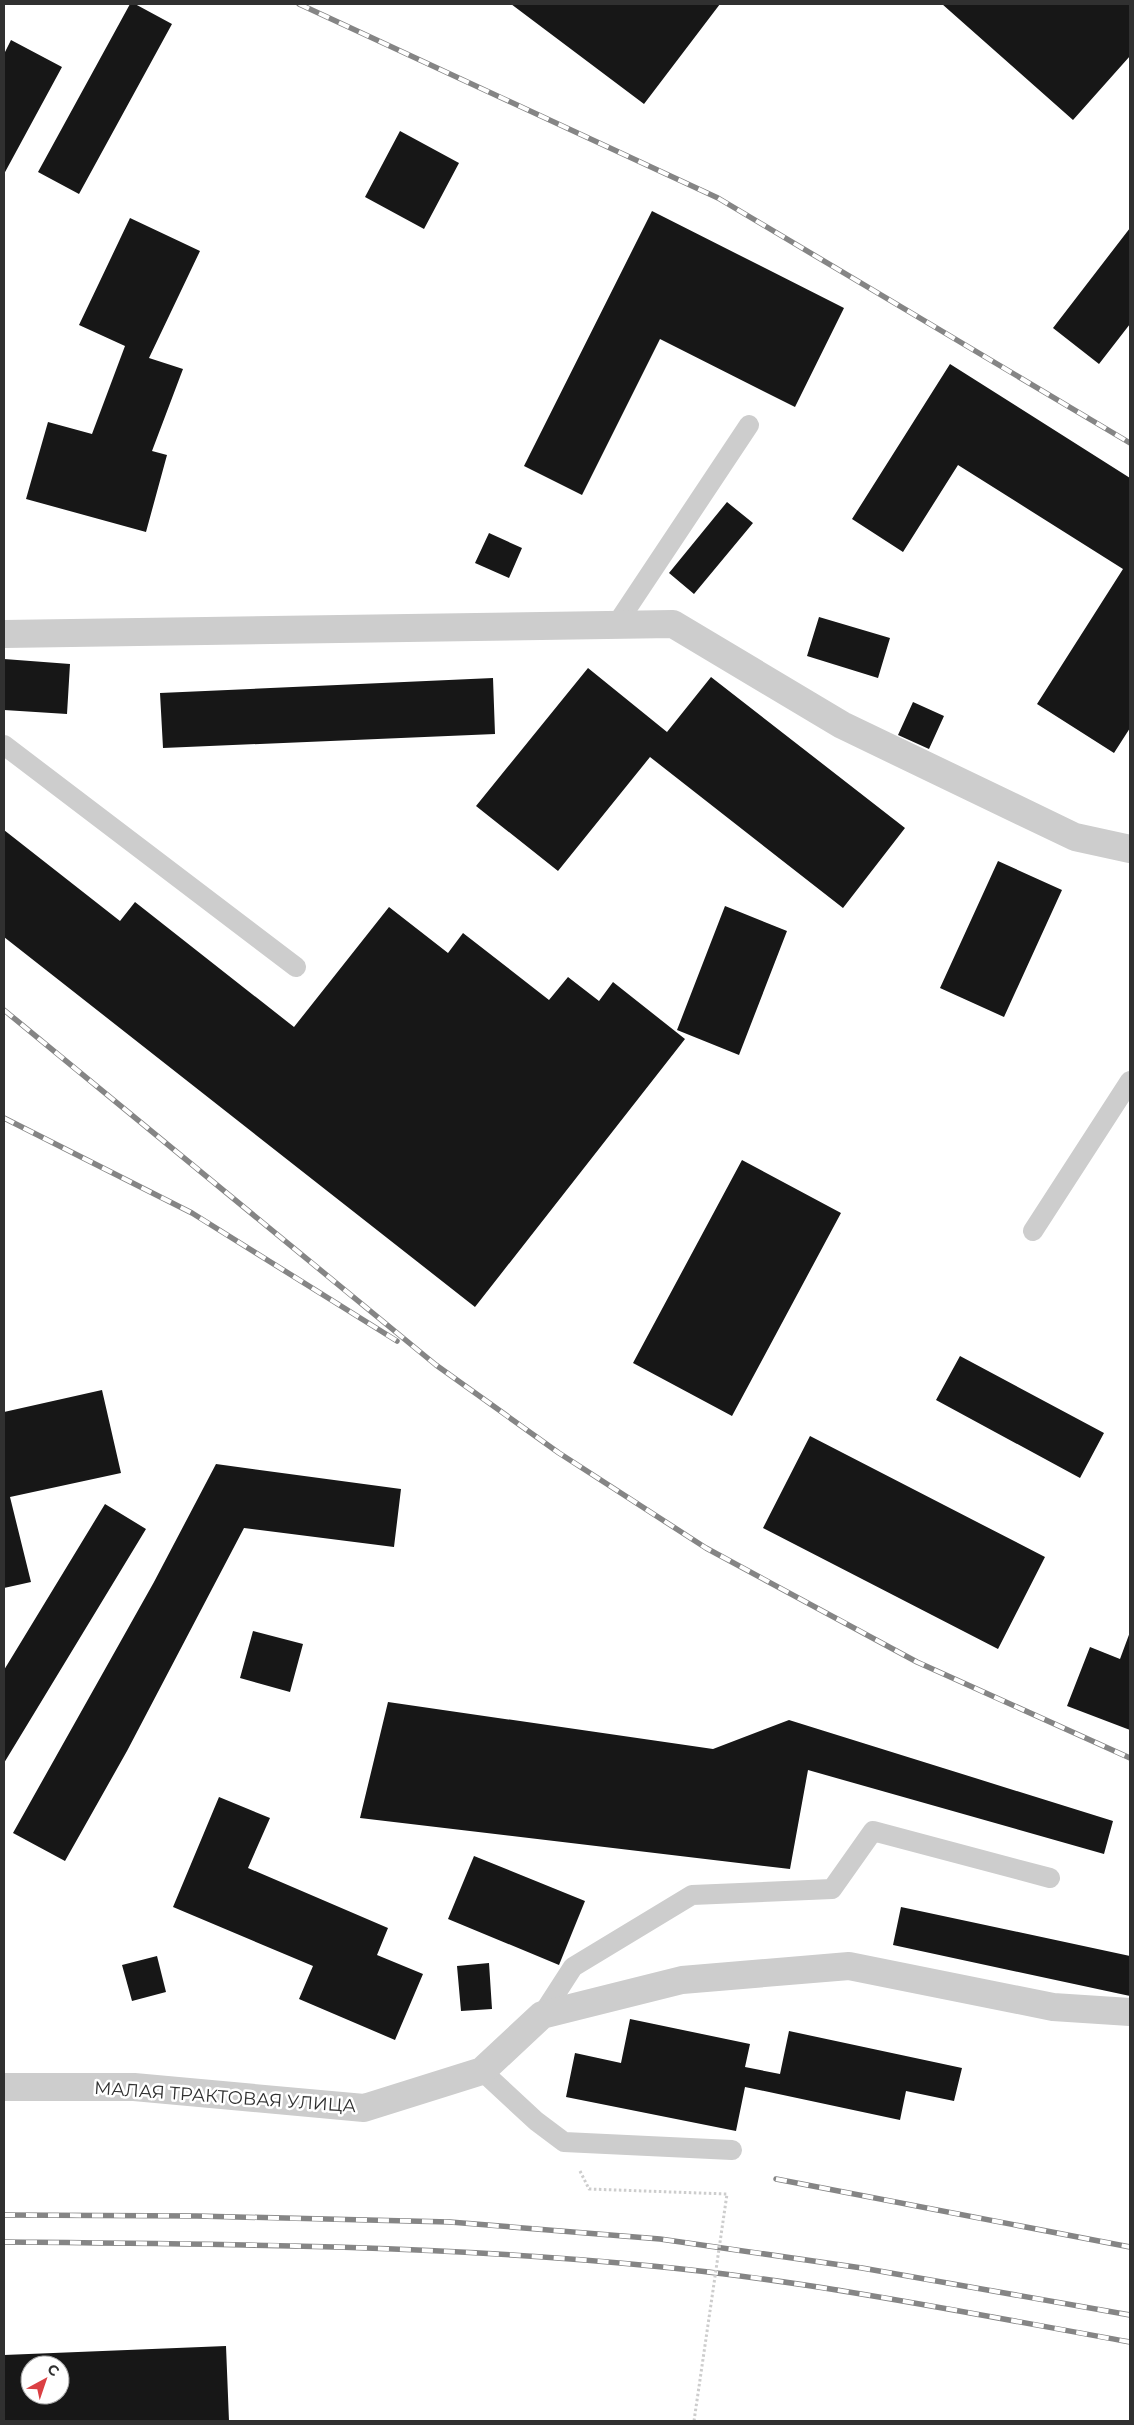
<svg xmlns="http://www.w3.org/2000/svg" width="1134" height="2425" font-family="Montserrat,sans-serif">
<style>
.building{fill:#171717;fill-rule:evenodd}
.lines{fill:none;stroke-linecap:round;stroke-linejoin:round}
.path{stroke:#cdcdcd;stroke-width:3;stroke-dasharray:2.5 2.5;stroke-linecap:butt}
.lane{stroke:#cdcdcd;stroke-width:20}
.street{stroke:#cdcdcd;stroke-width:28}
.rail-casing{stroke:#858585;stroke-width:5.5}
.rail{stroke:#fff;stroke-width:4;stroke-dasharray:11;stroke-linecap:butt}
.path-bridge{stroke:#cdcdcd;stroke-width:3;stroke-dasharray:2.5 2.5;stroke-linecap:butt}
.labels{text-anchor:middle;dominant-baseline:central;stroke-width:5;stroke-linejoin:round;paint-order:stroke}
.street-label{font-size:18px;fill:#303030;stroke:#fff}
</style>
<rect width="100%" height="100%" fill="#fff"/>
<!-- building -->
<path class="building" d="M130,4H135L172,24L79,194L38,172Z
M511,4H720L644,104Z
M942,4H1130V56L1073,120Z
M11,40L62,67L4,174V54Z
M400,131L459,163L424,229L365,197Z
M652,211L844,308L795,407L660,339L582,495L524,466Z
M130,218L200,251L149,358L183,369L152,451L167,455L146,532L26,499L48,422L92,434L125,346L79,325Z
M1130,228V324L1099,364L1053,328Z
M950,364L1130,478V728L1114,753L1037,704L1123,569L958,465L903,552L852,519Z
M727,502L753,523L694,594L669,573Z
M489,533L522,548L509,578L475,563Z
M819,617L890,638L878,678L807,656Z
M4,659L70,664L67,714L4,710Z
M588,668L667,732L711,677L905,828L843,908L650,757L558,871L476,806Z
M493,678L495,734L163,748L160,693Z
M913,702L944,716L929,749L898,735Z
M4,830L120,921L135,902L294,1027L389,907L448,953L463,933L549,1000L568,977L599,1001L613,982L685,1039L475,1307L4,937Z
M998,861L1062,890L1004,1017L940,988Z
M725,906L787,931L739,1055L677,1030Z
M742,1160L841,1213L732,1416L633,1363Z
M960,1356L1104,1433L1080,1478L936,1400Z
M102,1390L121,1473L10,1497L31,1582L4,1588V1412Z
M810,1436L1045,1557L998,1649L763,1528Z
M216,1464L401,1489L394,1547L244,1528L127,1751L65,1861L13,1833L154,1582Z
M105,1504L146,1529L4,1763V1670Z
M253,1631L303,1644L290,1692L240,1678Z
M1130,1632V1730L1067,1706L1090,1647L1120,1659Z
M388,1702L713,1749L789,1720L1113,1821L1104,1854L808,1770L790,1869L360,1818Z
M219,1797L270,1818L248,1868L388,1928L377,1955L423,1974L395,2040L299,1999L313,1966L173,1907Z
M474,1856L585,1901L559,1965L448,1919Z
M901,1907L1130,1956V1996L893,1945Z
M157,1956L166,1992L132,2001L122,1965Z
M489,1963L492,2009L461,2011L457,1966Z
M630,2019L750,2044L745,2067L780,2074L789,2031L962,2068L954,2101L906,2091L900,2120L745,2087L736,2131L566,2097L575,2053L621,2063Z
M226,2346L229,2421H4V2355ZM30,2365H60V2395H30Z"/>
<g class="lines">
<!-- path -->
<path class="path" d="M580,2171L589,2189L727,2194"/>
<!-- lane -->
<path class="lane" d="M616,625L749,425
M4,745L296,967
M1033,1231L1130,1081
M542,2015L573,1967L692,1895L832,1889L873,1831L1050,1878
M482,2071L536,2121L564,2142L732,2150"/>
<!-- street -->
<path class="street" d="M4,634L673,624L842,725L1075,837L1130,849
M4,2087H134L364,2108L482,2071L542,2015L682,1980L849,1966L1053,2007L1130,2012"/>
<!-- rail casing -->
<g class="rail-casing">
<path id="rail" d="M299,4L718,198L1130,443
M4,1010L436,1365L559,1453L706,1548L917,1662L1130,1758
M4,1118L192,1213L397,1341
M776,2179L1130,2247
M4,2215L197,2216L450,2222L660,2239L862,2268L1130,2315
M4,2242C220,2244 437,2245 652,2266C812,2281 973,2314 1130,2342"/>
</g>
<!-- rail -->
<use href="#rail" class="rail"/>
<!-- path-bridge -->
<path class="path-bridge" d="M694,2421L727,2194"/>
</g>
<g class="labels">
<!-- street labels -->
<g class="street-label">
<text transform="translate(225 2097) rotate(4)">МАЛАЯ ТРАКТОВАЯ УЛИЦА</text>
</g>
</g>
<!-- border -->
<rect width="1134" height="2425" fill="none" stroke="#303030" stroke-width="10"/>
<!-- north arrow -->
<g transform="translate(45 2380) rotate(40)"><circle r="24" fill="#ffffff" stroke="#acacac"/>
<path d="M0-4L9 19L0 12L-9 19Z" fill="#db3f43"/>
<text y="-8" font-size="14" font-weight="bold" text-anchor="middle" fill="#303030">С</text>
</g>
</svg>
